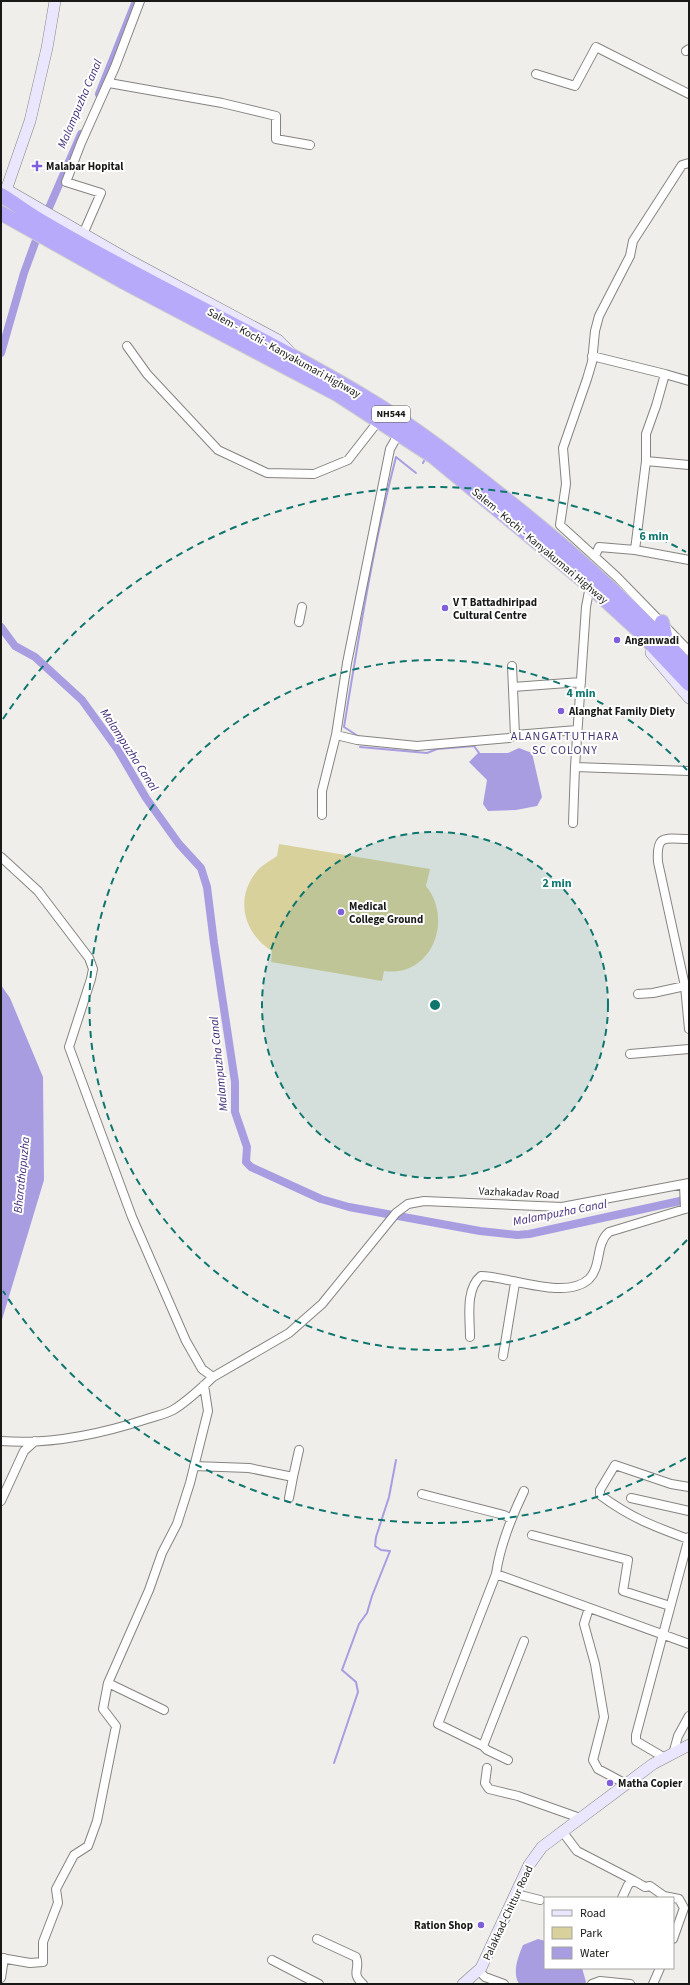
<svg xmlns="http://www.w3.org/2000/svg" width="690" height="1985" font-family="'Source Sans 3',sans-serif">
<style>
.green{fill:#d8d19c}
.water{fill:#a89de1}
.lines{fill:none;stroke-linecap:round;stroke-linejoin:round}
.stream{stroke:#a89de1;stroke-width:2}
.canal{stroke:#a89de1;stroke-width:8}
.street-casing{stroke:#858481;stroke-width:10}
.secondary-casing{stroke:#858481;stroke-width:12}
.highway-casing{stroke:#ccc;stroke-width:16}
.street{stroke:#fff;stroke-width:8}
.secondary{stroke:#e9e6fe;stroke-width:11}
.highway{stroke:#b7aafa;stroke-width:14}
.ring{fill:none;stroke:#0f766e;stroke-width:2;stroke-dasharray:7 5}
.poi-dot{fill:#7e5fd9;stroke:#fff;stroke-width:1.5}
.labels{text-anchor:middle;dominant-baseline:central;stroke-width:4;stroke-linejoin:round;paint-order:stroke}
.shield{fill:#fff;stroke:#5d5d5d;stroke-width:1}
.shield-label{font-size:10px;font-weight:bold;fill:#181817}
.poi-label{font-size:11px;font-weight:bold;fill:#181817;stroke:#fff;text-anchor:start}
.street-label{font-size:11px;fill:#181817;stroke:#fff}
.water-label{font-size:12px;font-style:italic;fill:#402a79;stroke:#fff}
.neighbourhood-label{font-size:12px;letter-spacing:1px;fill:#453774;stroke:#fff}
.centre{fill:#0f766e;stroke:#fff;stroke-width:2}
.ring-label{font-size:12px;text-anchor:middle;font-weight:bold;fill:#0f766e;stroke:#fff;stroke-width:4;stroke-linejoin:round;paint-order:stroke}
</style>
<rect width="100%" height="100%" fill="#efeeeb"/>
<!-- green -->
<path class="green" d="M279,844L430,869L426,886C454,920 431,978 384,971L382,981L271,962L272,951C244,934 234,898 257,871C262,865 270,861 277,856Z"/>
<!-- water -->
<path class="water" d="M519,748L532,753L542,797L537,806L516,810L488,811L483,804L487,780L469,762L478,753H508Z
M1,985L10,998L43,1077L44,1180L1,1323Z
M538,1939L545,1941V1968H582L586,1982L585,1984H519C512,1972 518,1957 523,1945Z"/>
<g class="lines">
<!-- stream -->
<path class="stream" d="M423,463L425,459
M358,736L344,727C359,636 373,546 396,457L416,473
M360,747L427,753L437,749L474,746L479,753
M334,1763L358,1692L356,1682L342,1670L359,1624L367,1613L372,1596L390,1551L381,1550L375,1546L376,1537L389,1497L396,1460"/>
<!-- canal -->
<path class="canal" d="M99,94L136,1
M45,217L81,134
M1,353L24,273L39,232
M1,627L15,646L35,657L82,700L118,750L146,798L179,844L201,868L207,887L214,943L235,1082V1112L247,1147L246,1162L251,1167L321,1199L349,1207L480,1231L517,1235L529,1234L689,1199"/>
<!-- street casing -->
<g class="street-casing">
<path id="street" d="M686,51L689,49
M536,74L575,86L596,47L689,94
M109,83L222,103L276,116V139L310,145
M689,163L682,165L633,241L630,256L599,316L595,331L592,362L587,379L563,448L566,484L560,525L617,577L689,651
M83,234L101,193L66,182L81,143L115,67L140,1
M127,346L147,374L218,450L267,473L314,474L348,460L380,419
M592,356L665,374L656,406L646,434V461L635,550
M665,374L689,381
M646,461L689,465
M595,556L599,547L635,550L689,560
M299,622L302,607
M513,687L581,682
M336,735L357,740L417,746L509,738L515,735L512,666
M515,735L577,730
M575,767L689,771
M322,815V791L336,735L347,663L390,449L399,433
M573,823L575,767L586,607L590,586
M689,839C665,839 656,833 658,862L685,986L689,1029
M1,857L38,891L89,958L93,969L91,979L69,1047L132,1217L186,1341L202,1369L213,1377C200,1389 188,1401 173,1410C166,1414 156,1416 147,1419C101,1434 50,1445 1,1441
M638,994L653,993L685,986
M630,1054L689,1049
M684,1184L685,1209L689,1208
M470,1337C470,1318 465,1289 481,1276C508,1276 566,1301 589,1279C602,1266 595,1244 609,1232L685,1209
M503,1356L515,1283
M213,1377L289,1333L322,1304L396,1213L408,1204L424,1201L562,1207L689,1183
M194,1466L249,1468L293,1477L289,1498
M293,1477L299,1450
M422,1494L504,1515L511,1519
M631,1498L689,1511
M1,1501L24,1451L35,1441
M532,1535L628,1560L623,1591L670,1606
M688,1539C653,1526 631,1518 600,1495V1490L615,1465L671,1484L689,1487
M496,1574L689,1644
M589,1608L584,1624L595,1664L604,1717L593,1760L598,1769L626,1784
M108,1683L164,1710
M483,1746L524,1641
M673,1754L678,1736L689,1716
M665,1758L636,1741V1735L689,1537
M508,1760L487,1750L483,1746L438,1724L496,1574C500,1545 511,1518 524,1491
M487,1768L485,1783L489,1789L518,1796L580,1818
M562,1831L577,1851L633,1880
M516,1894L540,1900
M622,1898L628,1885L633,1880L645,1887L650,1886L664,1896L679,1899L684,1908L673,1939
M317,1939L356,1957C361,1969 350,1973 363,1984
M1,1958L30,1963L43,1962V1942L58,1903L56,1889L74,1855L88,1846L97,1821L116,1726L103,1709L108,1683L149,1590L162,1553L177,1524L190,1483L208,1411L204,1385
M479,1971L485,1977L504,1984
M1,1978L4,1958
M318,1984L272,1960L319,1984
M592,1984L600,1981L630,1984
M653,1984L660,1968"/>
</g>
<!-- secondary casing -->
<g class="secondary-casing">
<path id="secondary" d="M7,190L127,259L278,340L289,351
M4,196L30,121L47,48L55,1
M651,653L689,698
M463,1984L481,1968L529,1865L542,1847L653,1764L689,1745"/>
</g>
<!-- highway casing -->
<g class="highway-casing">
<path id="highway" d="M1,195C13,202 24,211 36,218C142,282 256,332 363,396C412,425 458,461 503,497C569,549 633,605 689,668
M1,213L124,282L337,394L434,457L590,586L637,629L689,684
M662,622L667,644"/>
</g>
<!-- street -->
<use href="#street" class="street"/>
<!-- secondary -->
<use href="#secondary" class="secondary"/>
<!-- highway -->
<use href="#highway" class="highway"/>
</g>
<!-- distance rings -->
<circle cx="435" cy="1005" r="173" fill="#0f766e" fill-opacity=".12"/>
<g class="ring">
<circle cx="435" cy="1005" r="173"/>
<path d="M687 1240A345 345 0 1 1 687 770"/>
<path d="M686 1458A518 518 0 0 1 3 1291M3 719A518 518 0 0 1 686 552"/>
</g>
<!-- markers -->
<g class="poi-dot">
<path d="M35 160h4v4h4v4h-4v4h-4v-4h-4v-4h4z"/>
<circle cx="445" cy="608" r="4"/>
<circle cx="617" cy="640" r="4"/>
<circle cx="561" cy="711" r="4"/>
<circle cx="341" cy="912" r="4"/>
<circle cx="610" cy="1783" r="4"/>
<circle cx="481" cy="1925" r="4"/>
</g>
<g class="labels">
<!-- shield labels -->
<rect class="shield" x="372" y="406" width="38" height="16" rx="3"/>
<g class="shield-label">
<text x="391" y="414">NH544</text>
</g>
<!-- poi labels -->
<g class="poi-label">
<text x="46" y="166">Malabar Hopital</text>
<text x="453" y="602">V T Battadhiripad<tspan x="453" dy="13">Cultural Centre</tspan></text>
<text x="625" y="640">Anganwadi</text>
<text x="569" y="711">Alanghat Family Diety</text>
<text x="349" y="906">Medical<tspan x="349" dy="13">College Ground</tspan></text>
<text x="618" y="1783">Matha Copier</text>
<text x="473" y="1925" text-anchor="end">Ration Shop</text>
</g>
<!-- street labels -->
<g class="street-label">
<text transform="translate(284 353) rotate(29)">Salem - Kochi - Kanyakumari Highway</text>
<text transform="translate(540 546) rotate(40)">Salem - Kochi - Kanyakumari Highway</text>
<text transform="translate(519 1193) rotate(3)">Vazhakadav Road</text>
<text transform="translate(508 1913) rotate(-65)">Palakkad-Chittur Road</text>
</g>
<!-- water labels -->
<g class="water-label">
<text transform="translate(80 104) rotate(-67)">Malampuzha Canal</text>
<text transform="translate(129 750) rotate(57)">Malampuzha Canal</text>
<text transform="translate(219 1064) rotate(-96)">Malampuzha Canal</text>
<text transform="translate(22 1175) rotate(-84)">Bharathapuzha</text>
<text transform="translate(560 1213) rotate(-11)">Malampuzha Canal</text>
</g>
<!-- neighbourhood labels -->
<g class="neighbourhood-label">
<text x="565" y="736">ALANGATTUTHARA<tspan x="565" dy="14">SC COLONY</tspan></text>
</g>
</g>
<circle cx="435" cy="1005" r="6" class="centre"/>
<g class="ring-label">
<text x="654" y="540">6 min</text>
<text x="581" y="697">4 min</text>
<text x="557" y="887">2 min</text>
</g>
<!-- border -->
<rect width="690" height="1985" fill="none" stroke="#181817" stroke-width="4"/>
<!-- legend -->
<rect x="544" y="1897" width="130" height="72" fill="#ffffff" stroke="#a3a3a2"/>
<rect x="552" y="1910" width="20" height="6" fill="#e9e6fe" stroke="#a3a3a2"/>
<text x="580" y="1917" font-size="12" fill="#181817">Road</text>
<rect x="552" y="1927" width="20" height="12" fill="#d8d19c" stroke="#a3a3a2"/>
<text x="580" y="1937" font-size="12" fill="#181817">Park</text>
<rect x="552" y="1947" width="20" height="12" fill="#a89de1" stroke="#a3a3a2"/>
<text x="580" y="1957" font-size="12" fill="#181817">Water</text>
</svg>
